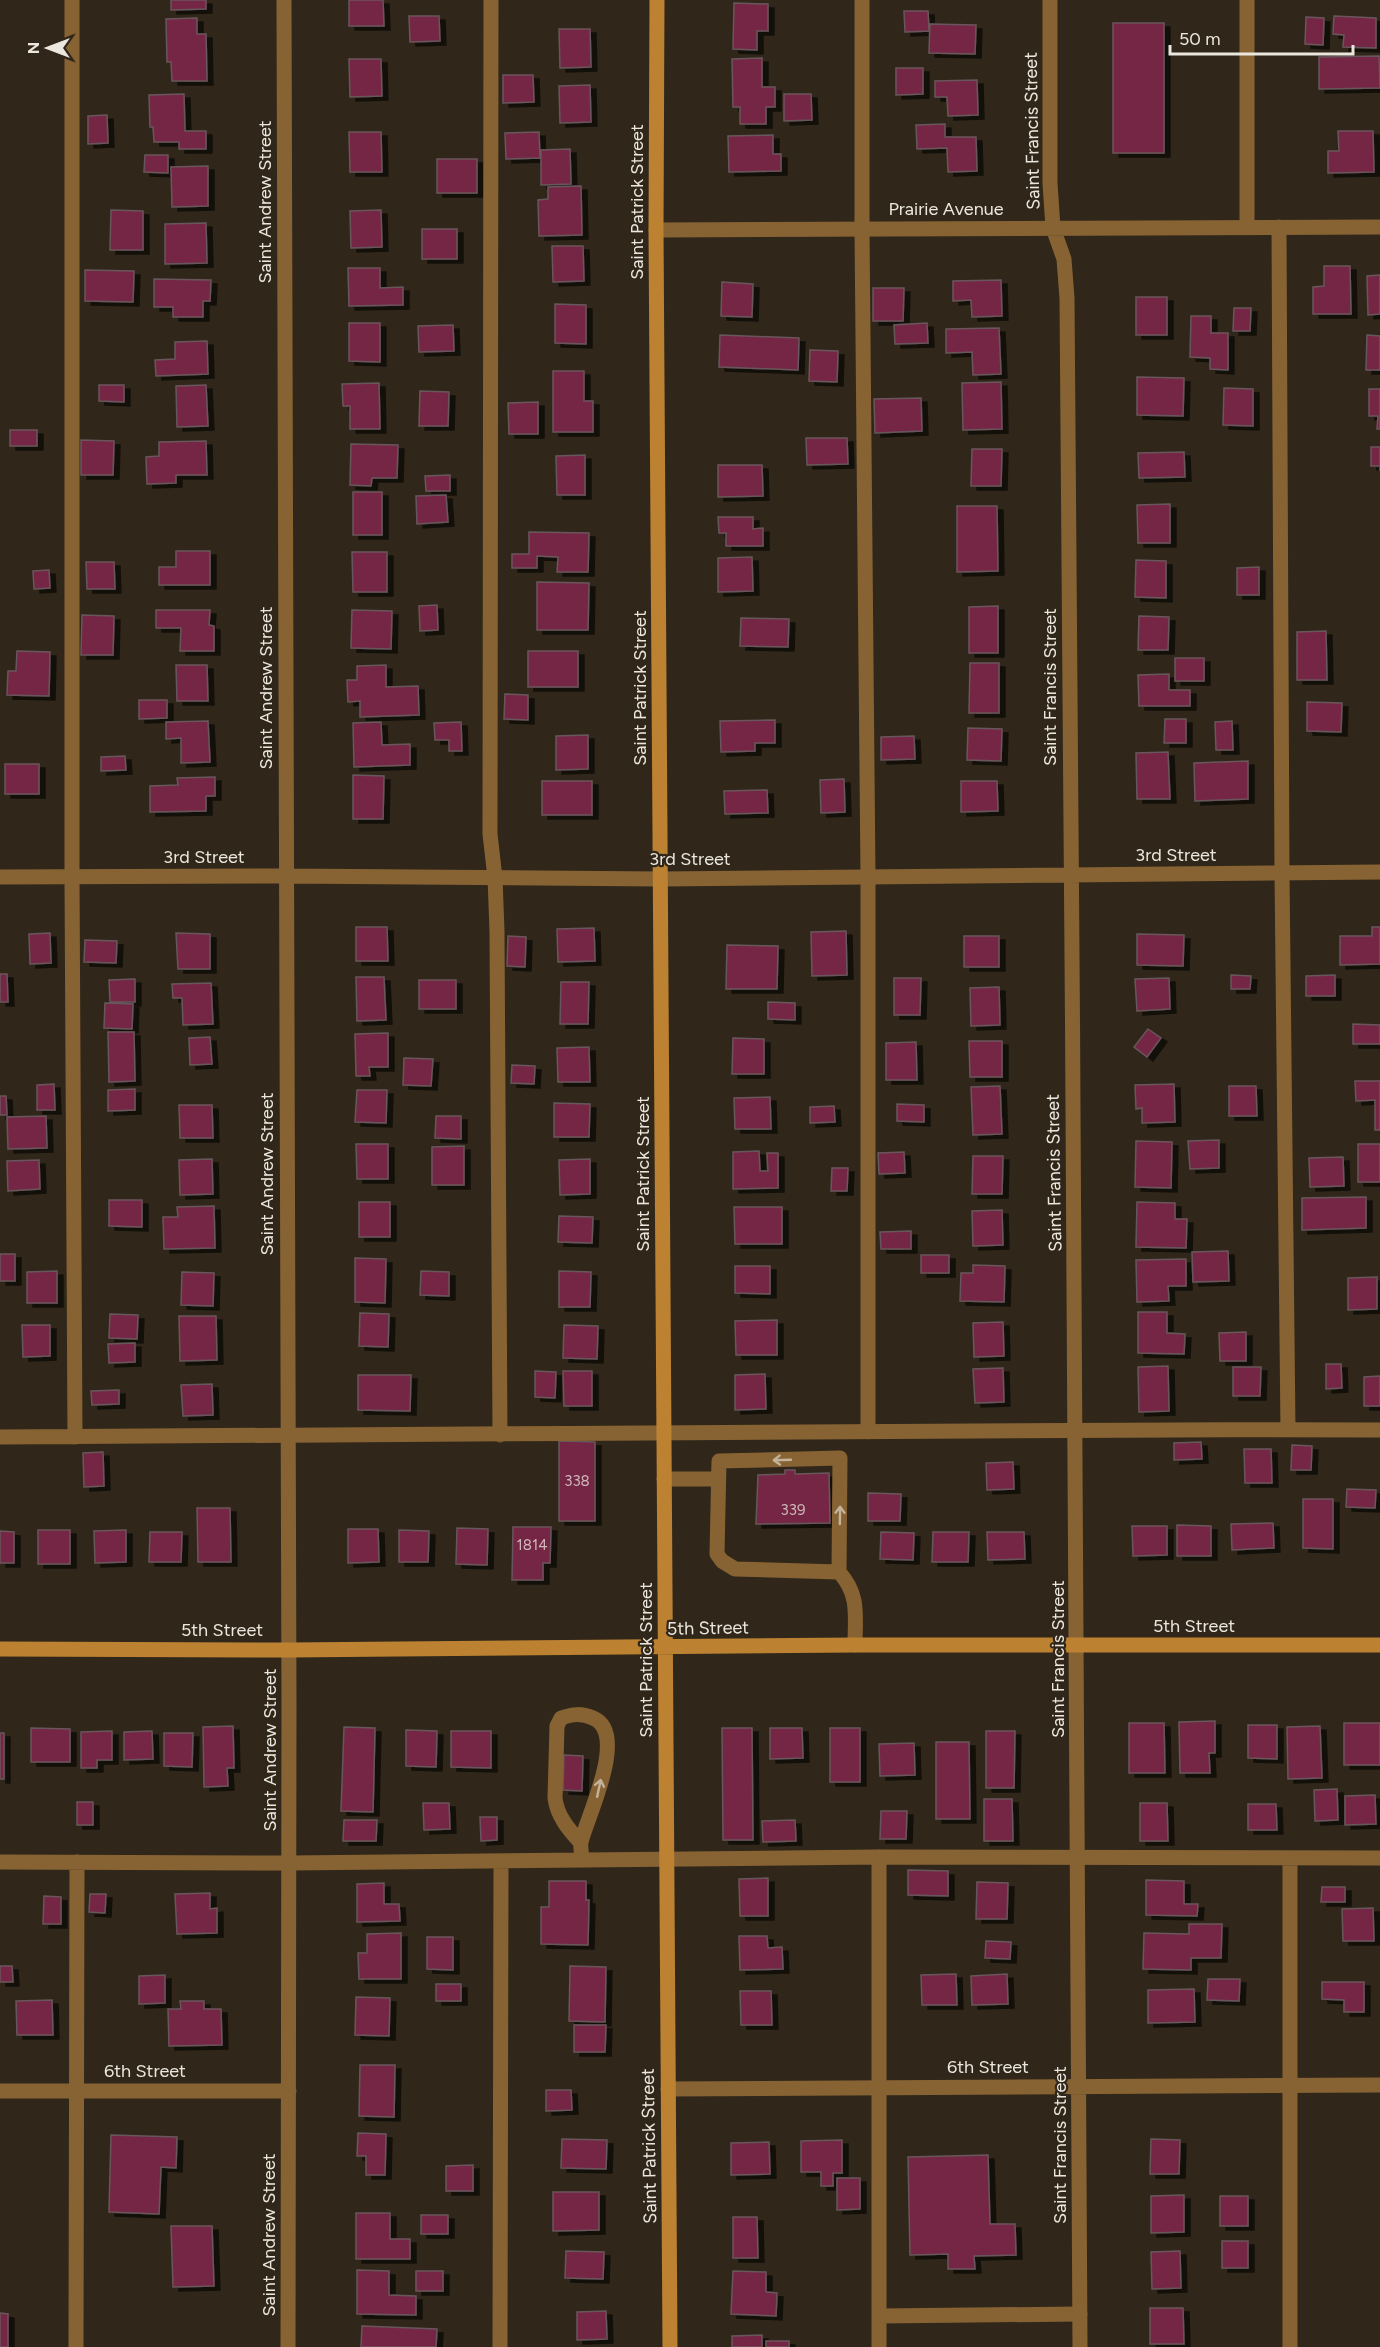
<svg xmlns="http://www.w3.org/2000/svg" width="1380" height="2347" font-family="Figtree,sans-serif">
<style>
.building{fill:#742644;stroke:#69565b;stroke-width:1.5;filter:url(#shadow)}
.lines{fill:none;stroke-linecap:round;stroke-linejoin:round}
.lane{stroke:#876334;stroke-width:15}
.street{stroke:#876334;stroke-width:15}
.secondary{stroke:#bc8232;stroke-width:15}
.oneway{stroke:#c4b29a}
.labels{text-anchor:middle;dominant-baseline:central;stroke-width:4.5;stroke-linejoin:round;paint-order:stroke}
.number-label{font-size:15px;fill:#ceb7b8}
.street-label{font-size:18px;fill:#ece7de;stroke:#30271a}
</style>
<defs>
<filter id="shadow"><feDropShadow dx="6" dy="4" stdDeviation="0" flood-color="#0009"/></filter>
</defs>
<rect width="100%" height="100%" fill="#30271a"/>
<!-- building -->
<path class="building" d="M171,0H206V9L171,10Z
M349,0H383L384,26H349Z
M734,3L768,4V31H757V50L733,49Z
M904,11H928L929,31L905,32Z
M409,16H439L440,41L410,42Z
M1334,16L1376,18V48L1343,47L1344,35L1333,34Z
M1306,17L1324,18L1323,45L1305,44Z
M197,18V34H206L207,81H172L171,62H167L166,19Z
M1113,23H1164V153H1113Z
M930,24L976,25L975,54L929,53Z
M559,29H590L591,67L560,68Z
M1379,56L1380,88L1319,89V57Z
M762,58V87H775V107H766V124H740V107H733L732,59Z
M349,59H381L382,96L350,97Z
M896,68H923V94L896,95Z
M503,75H533L534,102L503,103Z
M977,80L978,115L948,116L947,97H935V81Z
M590,85L591,122L560,123L559,86Z
M184,94L185,131H206V149H179V142H154L153,127H150L149,95Z
M784,94H811L812,120L784,121Z
M107,115L108,143L88,144V116Z
M945,124V137H976L977,171L948,172L947,148L917,149L916,125Z
M1338,131H1373L1374,172L1328,173V151H1339Z
M349,132H381L382,172H350Z
M539,132L540,158L506,159L505,133Z
M773,135V154H781V171L729,172L728,136Z
M570,149L571,184L541,185V150Z
M145,155H168V173L144,172Z
M437,159H477V193H437Z
M208,166V206L172,207L171,167Z
M581,186L582,235L539,236L538,200L548,199V187Z
M111,210L143,211V250H110Z
M381,210L382,247L351,248L350,211Z
M206,223L207,263L165,264V224Z
M422,229H457V259H422Z
M552,246H583L584,281L553,282Z
M1324,266H1350L1351,314H1313V287L1324,286Z
M348,268H380V288L403,287V305L349,306Z
M85,270L134,271L133,302L85,301Z
M1380,275V314L1368,315L1367,276Z
M154,279L211,280L210,301H203V317H173V307H154Z
M1001,280L1002,316L972,317L971,300L953,301V281Z
M722,282L753,284L752,317L721,316Z
M873,288H904L903,321H873Z
M1136,297H1167V335H1136Z
M555,304L586,305V344L555,343Z
M1234,308H1251L1250,331H1233Z
M1191,316H1211V333H1228V370L1210,369V358L1190,357Z
M349,323H380V362L349,361Z
M927,323L928,343L895,344L894,325Z
M453,325L454,351L419,352L418,326Z
M999,328L1001,374L973,375L972,352L946,353V329Z
M720,335L799,338L798,370L719,367Z
M1367,335L1380,336V370H1366Z
M207,341L208,374L156,376L155,360L175,359V342Z
M810,350L838,351L837,382L809,381Z
M553,371H584V401H593V432H553Z
M1137,377L1184,378L1183,416L1137,415Z
M1001,382L1002,429L963,430L962,383Z
M379,383L380,429H350V406H343L342,384Z
M99,385H124V402L99,401Z
M206,385L208,426L177,427L176,386Z
M1224,388L1253,389V426L1223,425Z
M1369,389H1380V429H1377L1378,416H1369Z
M420,391L449,392L448,426H419Z
M921,398L922,431L875,433L874,399Z
M538,402V434H509L508,403Z
M10,430H37V446H10Z
M806,438H847L848,464L807,465Z
M81,440L114,441L113,475H81Z
M206,441L207,475H176V483L147,484L146,457L159,456V442Z
M351,444L398,445L397,478H372L371,486L350,485Z
M1371,447H1380V471V466H1371Z
M972,449H1002L1001,486H971Z
M1184,452L1185,477L1139,478L1138,453Z
M585,455V495H557L556,456Z
M718,465H762L763,496L718,497Z
M450,475V491H426L425,476Z
M353,492H382V535H353Z
M446,495L448,522L417,524L416,496Z
M1170,504V543H1138L1137,505Z
M957,506H997L998,571L957,572Z
M718,517H753V529L763,528V546H726V533H719Z
M529,532L589,533L588,572H557L558,557L537,556V568H512V554H529Z
M176,551H210V585H159V567H176Z
M352,552H387V592H353Z
M752,557L753,591L718,592V558Z
M1136,560L1166,561V598L1135,597Z
M86,562H114L115,589H87Z
M1259,567V595H1237V568Z
M49,570L50,588L34,589L33,571Z
M537,582L589,583L588,630H537Z
M437,605L438,630L420,631L419,606Z
M998,606V653H969V607Z
M156,610H210L209,625L214,626V651H180L181,628H156Z
M352,610L392,611L391,649L351,648Z
M82,615L114,616L113,655H81Z
M1139,616L1169,617L1168,650H1138Z
M741,618L789,619L788,647L740,646Z
M1326,631L1327,680H1297V632Z
M17,651L50,652L49,696L7,695L8,671H16Z
M528,651H578V687H528Z
M1175,658H1204V681H1175Z
M970,663H999V713H969Z
M176,665H207L208,701H177Z
M386,665V687L418,686L419,715L360,717V701L348,702L347,680H357V666Z
M1169,674V690H1190V706H1139L1138,675Z
M505,694L528,695V720L504,719Z
M139,700H167V718L139,719Z
M1307,702L1342,703L1341,732L1307,731Z
M1165,719H1186V743H1164Z
M775,720V743H755V751L721,752L720,721Z
M208,721L210,762L181,763V738L166,739V722Z
M1232,721L1233,750H1216L1215,722Z
M381,722L382,745L410,744V765L354,767L353,723Z
M461,722L462,751H449V740H435L434,723Z
M968,728L1002,729L1001,761L967,760Z
M588,735V769L556,770V736Z
M914,736L915,759L881,760V737Z
M1168,752L1170,799H1137L1136,753Z
M125,756L126,770L101,771V757Z
M1248,761V799L1195,801L1194,763Z
M5,764H39V794H5Z
M353,775L384,776L383,819H353Z
M215,777V796H206V811L150,812V786L178,785L177,778Z
M844,779L845,812L821,813L820,780Z
M542,781H592V815H542Z
M961,781H997L998,811L961,812Z
M767,790L768,813L725,814L724,791Z
M356,927H387L388,961H356Z
M1372,927H1380V964L1340,965V936H1372Z
M594,928L595,961L558,962L557,929Z
M846,931L847,975L812,976L811,932Z
M50,933L51,963L30,964L29,934Z
M176,933L210,934V969H178Z
M1137,934L1184,935L1183,966L1137,965Z
M508,936L526,937L525,967L507,966Z
M964,936H999V967H964Z
M85,940L117,941L116,963L84,962Z
M727,945L778,946L777,989H726Z
M0,974H7L8,1002H0Z
M1231,975L1251,976L1250,989H1231Z
M1335,975V996H1306V976Z
M356,977H384L386,1020L357,1021Z
M894,978H921L920,1015H894Z
M1169,978L1170,1009L1137,1011L1135,979Z
M135,979V1002H110L109,980Z
M419,980H456V1009H419Z
M561,982H589L588,1024H560Z
M211,983L213,1024L183,1025L182,998H173L172,984Z
M999,987L1000,1025L971,1026L970,988Z
M768,1002L795,1003V1020L768,1019Z
M105,1003L133,1004L132,1029L104,1028Z
M1353,1024L1380,1025V1044H1353Z
M1148,1029L1161,1038L1147,1057L1134,1047Z
M108,1032H134L135,1081L109,1082Z
M388,1033V1067H369L370,1076H356L355,1034Z
M210,1037L212,1064L190,1065L189,1038Z
M733,1038L764,1039V1074H732Z
M969,1041H1002V1077H970Z
M916,1042L917,1080H886V1043Z
M589,1047L590,1082H558L557,1048Z
M404,1058L433,1059L431,1086L403,1085Z
M512,1065L535,1066L534,1084L511,1083Z
M1355,1081H1380V1130H1375V1100L1356,1101Z
M54,1084L55,1110H37V1085Z
M1174,1084L1175,1122L1142,1123V1108L1136,1109L1135,1085Z
M1000,1086L1002,1134L973,1135L971,1087Z
M1229,1086H1256L1257,1116H1229Z
M135,1089V1110L108,1111V1090Z
M357,1090H387L386,1123L355,1122Z
M0,1096H6L7,1115H0Z
M770,1097L771,1129H735L734,1098Z
M554,1103L590,1104L589,1137H554Z
M897,1104L924,1105V1122L897,1121Z
M179,1105H212L213,1138H180Z
M834,1106L835,1122L810,1123V1107Z
M46,1116L47,1148L8,1149L7,1117Z
M436,1116H461V1139L435,1138Z
M1219,1140V1168L1190,1169L1188,1141Z
M1136,1141L1172,1142L1171,1188L1135,1187Z
M356,1144H388V1179H357Z
M1358,1144H1380V1182H1358Z
M464,1146V1185H432V1147Z
M759,1151L760,1171H768L767,1153H778V1188L733,1189V1152Z
M904,1152L905,1173L879,1174L878,1153Z
M973,1156H1003L1002,1194H972Z
M1343,1157L1344,1186L1310,1187L1309,1158Z
M212,1159L213,1194L180,1195L179,1160Z
M590,1159V1194L560,1195L559,1160Z
M39,1160L40,1189L8,1191L7,1161Z
M832,1168H848L847,1191H831Z
M1366,1197V1228L1302,1230V1198Z
M109,1200H142V1227L109,1226Z
M359,1202H390V1237H359Z
M1137,1202L1175,1203V1219H1187L1186,1248L1136,1247Z
M214,1206L215,1248L164,1249L163,1217H178L177,1207Z
M734,1207H782V1244H735Z
M1002,1210L1003,1245L973,1246L972,1211Z
M559,1216L593,1217L592,1243L558,1242Z
M911,1231V1249H881L880,1232Z
M1228,1251L1229,1281L1193,1282L1192,1252Z
M0,1254H15V1281H0Z
M921,1255H949V1273H921Z
M355,1258L386,1259L385,1303L355,1302Z
M1186,1259V1286H1168L1169,1301L1137,1302L1136,1260Z
M973,1265L1005,1266L1004,1302L960,1301L961,1273H973Z
M735,1266H770V1294L735,1293Z
M57,1271V1303H27V1272Z
M421,1271L449,1272V1296L420,1295Z
M559,1271L591,1272L590,1307H559Z
M182,1272L214,1273L213,1306L181,1305Z
M1377,1277V1309L1348,1310V1278Z
M1138,1312H1167V1333L1185,1334L1184,1354L1138,1353Z
M360,1313L389,1314L388,1347L359,1346Z
M110,1314L138,1315L137,1339L109,1338Z
M179,1316H216L217,1360L180,1361Z
M777,1320V1355H736L735,1321Z
M1003,1322L1004,1356L974,1357L973,1323Z
M22,1325H50V1356L23,1357Z
M564,1325L598,1326L597,1359L563,1358Z
M1246,1332V1361H1220L1219,1333Z
M135,1343V1362L109,1363L108,1344Z
M1326,1364H1341L1342,1388L1326,1389Z
M1168,1366L1169,1411L1139,1412L1138,1367Z
M1233,1367H1261L1260,1396H1233Z
M1003,1368L1004,1402L975,1403L973,1369Z
M535,1371L556,1372L555,1398L535,1397Z
M563,1371H592V1406H564Z
M765,1374L766,1409L735,1410V1375Z
M358,1375H411L410,1411L358,1410Z
M1380,1376V1406H1364V1377Z
M212,1384L213,1415L183,1416L181,1385Z
M119,1390V1404L92,1405L91,1391Z
M559,1441L595,1442V1521H559Z
M1201,1442L1202,1459L1174,1460V1443Z
M1292,1445L1312,1446L1311,1470H1291Z
M1244,1449H1271L1272,1483H1245Z
M103,1452L104,1486L84,1487L83,1453Z
M1013,1462L1014,1489L987,1490L986,1463Z
M785,1470H795V1474L829,1473L830,1523L756,1524L758,1475L785,1474Z
M1347,1489L1376,1490L1375,1508L1346,1507Z
M868,1493L901,1494L900,1521H868Z
M1303,1499H1333V1549L1303,1548Z
M197,1508H230L231,1562H198Z
M1273,1523L1274,1548L1232,1550L1231,1524Z
M1177,1525L1211,1526V1556H1177Z
M1132,1526H1167V1555L1133,1556Z
M513,1527H551L550,1563H543V1580H512Z
M457,1528L488,1529L487,1565L456,1564Z
M348,1529H378L379,1562L348,1563Z
M38,1530H70V1564H38Z
M126,1530V1562L95,1563L94,1531Z
M399,1530L429,1531L428,1562H399Z
M0,1531L14,1532V1563H0Z
M150,1532H182L181,1562H149Z
M881,1532L914,1533L913,1560L880,1559Z
M933,1532H969L968,1562H932Z
M987,1532H1024L1025,1559L988,1560Z
M1215,1721V1753H1209L1210,1773H1180L1179,1722Z
M1129,1723H1164L1165,1773H1129Z
M1344,1723H1380V1765H1344Z
M1248,1725H1277V1759L1248,1758Z
M233,1726L234,1768H227L228,1786L204,1787L203,1727Z
M1320,1726L1322,1778L1288,1779L1287,1727Z
M344,1727L375,1728L373,1812L341,1811Z
M31,1728L70,1729V1762H31Z
M722,1728H752L753,1840H723Z
M770,1728H802L803,1758L770,1759Z
M830,1728H860V1782H830Z
M406,1730L437,1731L436,1767L406,1766Z
M112,1731V1760H97V1768H81V1732Z
M152,1731L153,1759L124,1760V1732Z
M451,1731H491V1768L451,1767Z
M986,1731H1015L1014,1788H986Z
M0,1733H4V1779H0Z
M164,1733H193L192,1767L164,1766Z
M936,1742H969L970,1819H936Z
M914,1743L915,1775L880,1776L879,1744Z
M564,1755L583,1756L582,1791L563,1790Z
M1337,1789L1338,1820L1315,1821L1314,1790Z
M1375,1795L1376,1824L1345,1825V1796Z
M984,1799H1012L1013,1841H984Z
M77,1802H93V1825H77Z
M423,1803H449L450,1829L424,1830Z
M1140,1803H1167L1168,1841H1140Z
M1248,1804H1276L1277,1830H1248Z
M881,1811H907L906,1839H880Z
M480,1817H497V1840L481,1841Z
M344,1820H377L376,1841H343Z
M795,1820L796,1841L763,1842L762,1821Z
M908,1870L948,1871V1896L908,1895Z
M768,1878V1916H740L739,1879Z
M1146,1880L1184,1881V1904H1198L1197,1916L1146,1915Z
M549,1881H586V1900H589L588,1945L541,1944V1907H549Z
M977,1882L1008,1883L1007,1919H976Z
M384,1883V1904H399L400,1921L357,1922V1884Z
M1322,1887H1345V1902H1321Z
M210,1893V1909L217,1908V1933L177,1934L175,1894Z
M90,1894H106L105,1913L89,1912Z
M44,1896L61,1897V1924H43Z
M1373,1908L1374,1941H1343L1342,1909Z
M1189,1924H1222L1221,1958H1191V1970L1143,1969L1144,1933L1189,1934Z
M401,1933V1979H359L358,1953H367V1934Z
M739,1936H767L768,1948L782,1947L783,1969L740,1970Z
M427,1937H453V1970L427,1969Z
M986,1941L1011,1942L1010,1959L985,1958Z
M0,1966H12L13,1982H0Z
M570,1966L606,1967L605,2022L569,2021Z
M956,1974L957,2005H922L921,1975Z
M1007,1974L1008,2004L972,2005L971,1976Z
M165,1975V2003L139,2004V1976Z
M1208,1979H1240L1239,2001L1207,2000Z
M1322,1982H1364V2012H1344V2000L1322,1999Z
M436,1984H461V2001H436Z
M1194,1989L1195,2022L1148,2023V1990Z
M740,1991H771L772,2025H741Z
M356,1997L390,1998L389,2036L355,2035Z
M52,2000L53,2035H17L16,2001Z
M180,2001H204V2009H221L222,2045L169,2046L168,2009H181Z
M574,2025H606L605,2052H574Z
M360,2065H395L394,2117L359,2116Z
M546,2090H571L572,2110L546,2111Z
M358,2133L386,2134L385,2175H366V2156H357Z
M111,2135L177,2137L176,2168L161,2167L159,2214L109,2212Z
M562,2139L607,2140L606,2169L561,2168Z
M1151,2139L1180,2140L1179,2174H1150Z
M842,2140V2173H833V2186H821V2172H801V2141Z
M769,2142L770,2174L731,2175V2143Z
M988,2155L990,2224H1015L1016,2255L974,2256L975,2269H948V2254L910,2255L908,2157Z
M473,2165V2191H446V2166Z
M837,2178H860V2209L837,2210Z
M553,2192H599V2230L553,2231Z
M1184,2195V2232L1151,2233V2196Z
M1220,2196H1248V2226H1220Z
M356,2213H390V2239H410V2259H356Z
M421,2215H448V2234H421Z
M733,2217H757L758,2258H733Z
M171,2226H212L214,2286L173,2287Z
M1222,2241H1248V2268H1222Z
M566,2251L604,2252L603,2279L565,2278Z
M1180,2251L1181,2288L1152,2289L1151,2252Z
M357,2270L389,2271V2295L416,2296V2315L357,2314Z
M416,2271H443V2291H416Z
M733,2271L766,2272V2292L777,2293L776,2316L731,2314Z
M1150,2308H1183L1184,2344H1150Z
M606,2311L607,2339L577,2340V2312Z
M0,2313L8,2314V2347H0Z
M362,2326L437,2329L436,2347H361Z
M762,2335V2347H732V2336Z
M766,2341H789V2347H766Z"/>
<g class="lines">
<!-- lane -->
<path class="lane" d="M72,0V877L75,1437
M491,0L490,834L495,878L497,931L500,1435
M862,0V229L868,877V1432
M1247,0V227
M1279,227L1282,873L1288,1430
M0,1437C460,1436 920,1428 1380,1430
M664,1479H718
M839,1572L735,1569L722,1561L717,1554L719,1461L840,1458L839,1572C860,1595 855,1616 855,1645
M581,1843C569,1830 557,1816 555,1798L557,1726L561,1718C573,1714 581,1713 593,1718C629,1733 587,1817 581,1842C580,1847 582,1855 582,1860
M879,1857V2347
M1290,1858V2347
M0,1862L289,1863L879,1857L1380,1858
M879,2316L1080,2314
M76,2347L77,1862
M500,2347L501,1861"/>
<!-- street -->
<path class="street" d="M284,0L289,1706L288,2347
M1050,0V183L1053,228L1064,259L1067,298C1071,981 1080,1664 1080,2347
M656,230L1380,227
M0,877L286,876L661,879L1380,872
M668,2089L1380,2085
M0,2091H289"/>
<!-- secondary -->
<path class="secondary" d="M657,0L656,230L670,2347
M0,1649L289,1650L855,1645H1380"/>
</g>
<!-- one-way arrows -->
<defs><path id="oneway-shaft" d="M-6 0H5M1.5-3L5.5 0L1.5 3" fill="none" stroke-width="1.6" stroke-linecap="round" stroke-linejoin="round" transform="scale(1.5)"/></defs>
<g class="oneway">
<use href="#oneway-shaft" transform="translate(782 1460) rotate(178)"/>
<use href="#oneway-shaft" transform="translate(840 1515) rotate(-89)"/>
<use href="#oneway-shaft" transform="translate(599 1788) rotate(-78)"/>
</g>
<g class="labels">
<!-- number labels -->
<g class="number-label">
<text x="577" y="1481">338</text>
<text x="793" y="1510">339</text>
<text x="532" y="1545">1814</text>
</g>
<!-- street labels -->
<g class="street-label">
<text transform="translate(1032 131) rotate(-91)">Saint Francis Street</text>
<text transform="translate(265 202) rotate(-90)">Saint Andrew Street</text>
<text transform="translate(637 202) rotate(-90)">Saint Patrick Street</text>
<text x="946" y="209">Prairie Avenue</text>
<text transform="translate(1050 687) rotate(-90)">Saint Francis Street</text>
<text transform="translate(266 688) rotate(-90)">Saint Andrew Street</text>
<text transform="translate(640 688) rotate(-90)">Saint Patrick Street</text>
<text x="1176" y="855">3rd Street</text>
<text x="204" y="857">3rd Street</text>
<text x="690" y="859">3rd Street</text>
<text transform="translate(1054 1173) rotate(-91)">Saint Francis Street</text>
<text transform="translate(267 1174) rotate(-90)">Saint Andrew Street</text>
<text transform="translate(643 1174) rotate(-90)">Saint Patrick Street</text>
<text x="1194" y="1626">5th Street</text>
<text transform="translate(708 1628) rotate(-1)">5th Street</text>
<text x="222" y="1630">5th Street</text>
<text transform="translate(1058 1659) rotate(-90)">Saint Francis Street</text>
<text transform="translate(646 1660) rotate(-90)">Saint Patrick Street</text>
<text transform="translate(270 1750) rotate(-90)">Saint Andrew Street</text>
<text x="988" y="2067">6th Street</text>
<text x="145" y="2071">6th Street</text>
<text transform="translate(1060 2145) rotate(-90)">Saint Francis Street</text>
<text transform="translate(649 2146) rotate(-91)">Saint Patrick Street</text>
<text transform="translate(269 2235) rotate(-90)">Saint Andrew Street</text>
</g>
</g>
<!-- north arrow -->
<g transform="translate(48 48) rotate(270)" stroke="#30271a" stroke-width="4.5" paint-order="stroke">
<path d="M0-4.5L10 22L0 15L-10 22Z" fill="#ece7de"/>
<text y="-9" font-size="16" font-weight="bold" text-anchor="middle" fill="#ece7de">N</text>
</g>
<!-- scale -->
<path d="M1170 45v9h183v-9" fill="none" stroke="#ece7de" stroke-width="3"/>
<text x="1179" y="45" font-size="18" fill="#ece7de" stroke="#30271a" stroke-width="4.5" paint-order="stroke">50 m</text>
</svg>
